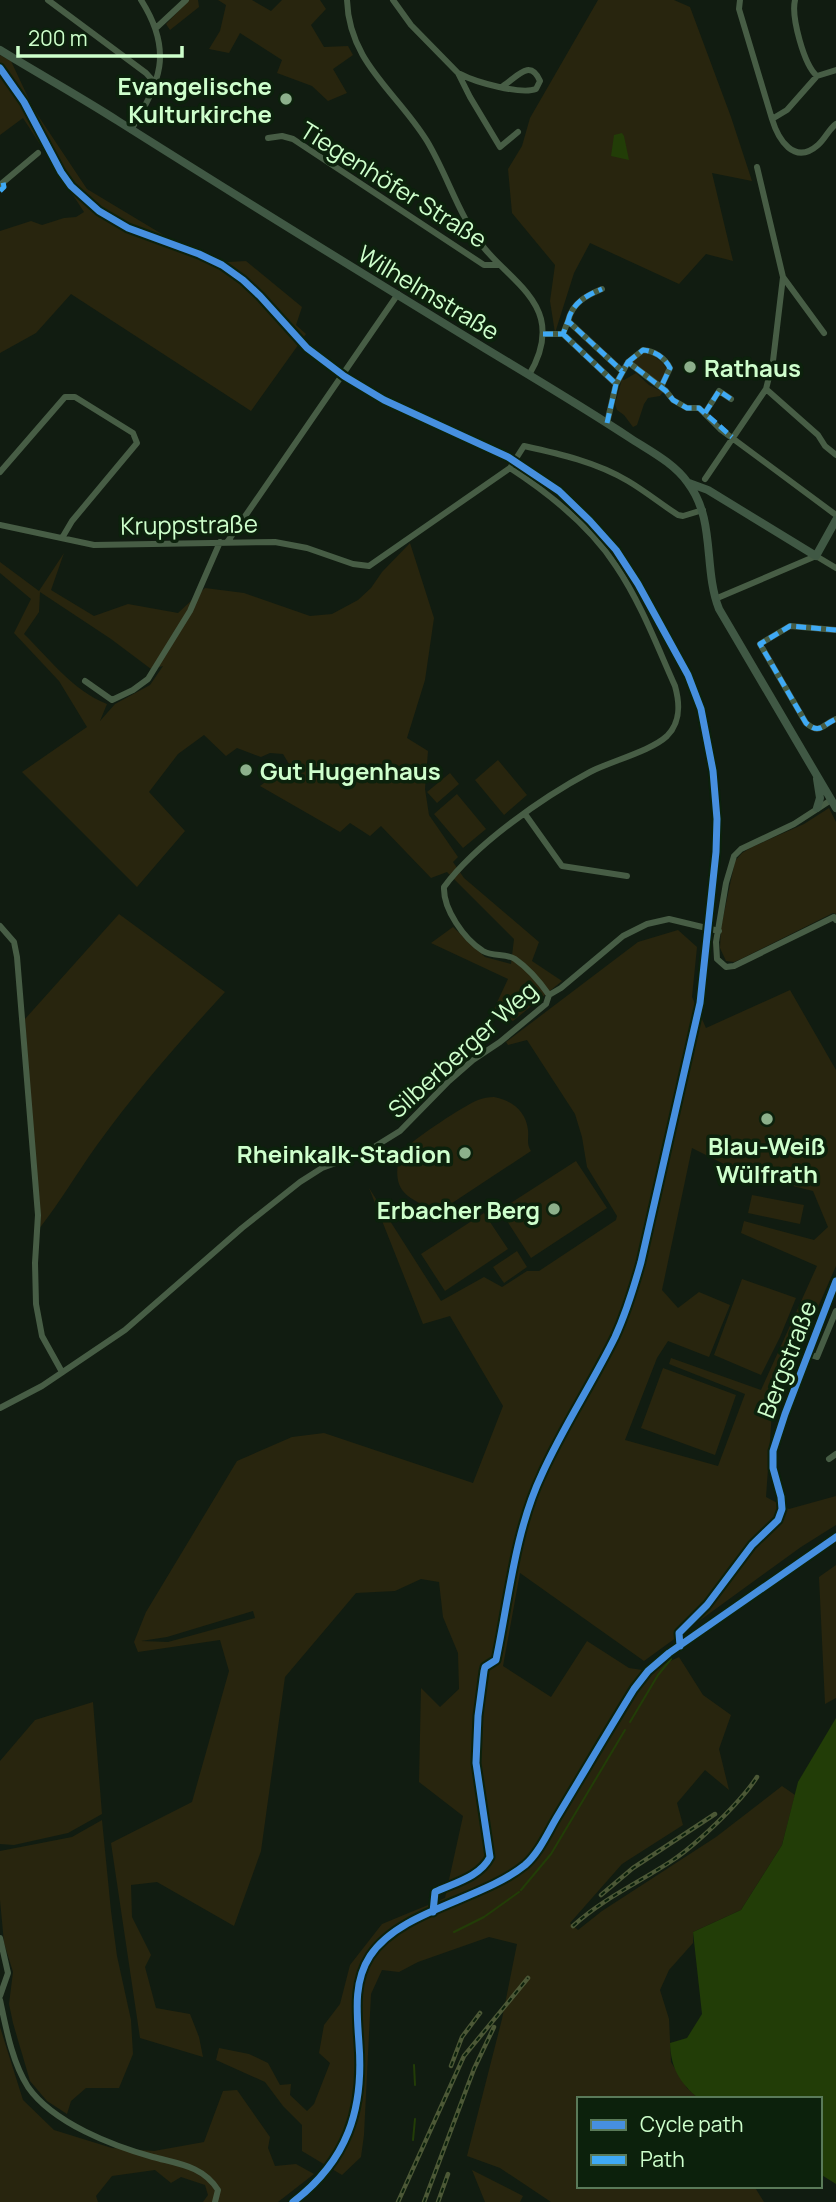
<svg xmlns="http://www.w3.org/2000/svg" width="836" height="2202" font-family="Manrope,sans-serif">
<style>
.green{fill:#28250e;fill-rule:evenodd}
.water{fill:#223d07}
.lines{fill:none;stroke-linecap:round;stroke-linejoin:round}
.stream{stroke:#223d07;stroke-width:2}
.minor{stroke:#475d45;stroke-width:6}
.major{stroke:#405844;stroke-width:8}
.rail-casing{stroke:#4c5836;stroke-width:4.5}
.rail{stroke:#0c210c;stroke-width:2;stroke-dasharray:5;stroke-linecap:butt}
.quiet{stroke:#3fa9f5;stroke-width:5;stroke-dasharray:10 5;stroke-linecap:butt}
.cycleway-casing{stroke:#0c210c;stroke-width:11}
.cycleway{stroke:#468fdf;stroke-width:7}
.poi-dot{fill:#8cb08b;stroke:#0c210c;stroke-width:2.5}
.labels{text-anchor:middle;dominant-baseline:central;stroke-width:7;stroke-linejoin:round;paint-order:stroke}
.poi-label{font-size:24px;font-weight:bold;fill:#ceffcc;stroke:#0c210c;text-anchor:end}
.street-label{font-size:24px;fill:#ceffcc;stroke:#0c210c}
</style>
<rect width="100%" height="100%" fill="#111c11"/>
<!-- green -->
<path class="green" d="M189,0H198L199,7L170,30L166,24Z
M218,0H252L271,11L282,0H320L326,9L311,25L324,47L348,46L353,55L333,69L347,93L328,101L312,86L277,73L282,60L240,33L229,53L209,49L220,31L226,5Z
M598,0H674L690,7L731,117L752,181L712,173L733,261L706,254L679,284L590,243L574,273L555,333L550,301L555,265L512,213L508,169L522,146L530,118Z
M0,55L11,61L33,108L87,189L210,263L246,261L302,307L296,325L306,334L251,411L71,294L36,333L0,353V231L31,221L42,225L64,218L76,217L84,212L23,118L0,135Z
M643,352C653,355 663,360 667,370L660,382L656,383L632,361Z
M636,373L649,385L663,392L660,396L648,398L644,404L637,425L633,427L624,415L617,410L615,404L622,379L624,380Z
M410,543L434,618L425,680L407,738L428,751L425,789L429,815L458,857L453,862L464,878L539,942L532,961L562,981L513,1021L493,1011L508,979L431,943L453,927L485,957L511,964L514,939L447,872L431,878L381,826L370,836L350,823L340,832L260,786L289,764L283,754L270,753L261,757L237,748L226,756L204,735L178,754L149,792L185,831L137,887L22,772L87,727L59,681L14,633L31,599L0,573V562L39,591L64,553L51,590L94,616L128,604L178,613L205,588L244,593L310,616L332,614L358,600L371,588L382,572ZM40,592L111,639L151,669L163,666L150,685L115,704L100,721L107,704C73,691 50,659 24,634L39,612Z
M498,760L527,795L504,815L475,780Z
M450,773L459,784L437,803L427,792Z
M457,794L486,829L463,848L434,814Z
M829,808L836,822V914L833,913L741,959L734,962L726,961L720,948L721,927L735,861L742,853L752,847L804,824Z
M119,914L225,992C180,1041 136,1091 97,1145C77,1173 60,1202 39,1229L25,1019Z
M678,930L697,947L692,997L706,1028L790,990L836,1070V1266L772,1412L766,1497L789,1509L836,1496V1525L801,1547L644,1661L520,1573L503,1666L551,1697L587,1641L629,1668L649,1671L679,1657L703,1695L731,1715L719,1749L729,1790L705,1770L677,1803L683,1825L622,1864L570,1923L578,1930L602,1911L716,1837L782,1786L795,1795L782,1845L741,1910L693,1932V1943L669,1970L660,1990L669,2019L671,2062L687,2088L699,2099H579V2186H754L764,2202H551L500,2168L467,2156L502,2019L517,1944L489,1937L418,1962L399,1972L382,1970L371,1994L364,2135L361,2157L342,2175L302,2151V2125L283,2106L265,2082L216,2060L219,2048L249,2054L268,2063L280,2085L291,2084L290,2095L307,2111L314,2104L330,2063L319,2053L324,2025L340,2004L350,1965L382,1924L445,1898L463,1816L419,1782L421,1688L440,1707L459,1689L458,1653L443,1617L439,1582L421,1579L395,1591L356,1593L285,1677L261,1851L234,1926L157,1882L131,1885L132,1917L151,1955L145,1967L156,2008L190,2014L199,2037L203,2057L140,2038L111,1843L192,1802L229,1671L220,1640L138,1652L134,1642L146,1612L237,1461L292,1437L324,1433L473,1483L503,1406L450,1316L423,1324L369,1188L441,1301L484,1277L502,1287L527,1271H539L616,1220L617,1216L587,1167L582,1137L575,1114L527,1040L508,1045L506,1042L638,942ZM692,1148L744,1174L813,1191L828,1227L814,1240L744,1221L741,1233L817,1266L761,1390L671,1358L669,1364L745,1394L718,1466L625,1440L657,1358L668,1341L709,1357L730,1305L699,1292L678,1308L662,1290ZM253,1611L255,1618L168,1642L141,1641L167,1637Z
M494,1097C511,1100 526,1111 528,1130C529,1139 526,1143 531,1151L434,1215C425,1201 406,1202 399,1184C395,1171 398,1158 406,1148C415,1138 465,1105 478,1100C483,1098 489,1097 494,1097Z
M576,1161L607,1208L531,1258L500,1210Z
M752,1195L804,1205L800,1224L748,1213Z
M484,1213L508,1249L445,1291L421,1254Z
M517,1251L527,1267L504,1283L493,1267Z
M742,1279L796,1298L780,1337L761,1375L714,1355Z
M663,1368L736,1395L715,1455L641,1428Z
M836,1565V1698L825,1704L819,1577Z
M93,1702L102,1814L68,1833L14,1845L0,1844V1761L35,1720Z
M102,1820L111,1911L117,1956L131,2020L133,2054L119,2088H86L71,2101L67,2114L47,2101L30,2081L13,2023L9,2004L13,1972L4,1943L0,1900V1851L72,1837Z
M0,2027L23,2100L54,2130L112,2148L154,2151L204,2142L223,2091L237,2090L270,2137L268,2148L275,2166L296,2164L314,2174L278,2202H203L208,2195L205,2185L181,2177L171,2183L155,2170L112,2176L96,2196L98,2202H0Z
M472,2170L523,2196L520,2202H485Z"/>
<!-- water -->
<path class="water" d="M622,133L624,136L629,160L611,156L614,135Z
M836,1718V2184L820,2174V2099H699C679,2082 671,2068 670,2043L687,2038L702,2014L693,1932L741,1910L782,1845L798,1782Z"/>
<g class="lines">
<!-- stream -->
<path class="stream" d="M630,1722L658,1675L671,1659
M521,1890L551,1854L625,1730
M454,1932L484,1917L519,1892
M414,2065L415,2085
M413,2140L415,2119"/>
<!-- minor -->
<path class="minor" d="M48,0L146,73L155,83
M347,0C349,63 397,92 427,141C448,176 459,217 485,249C503,271 534,291 541,319C546,339 539,358 529,375
M393,0L411,25L458,73L470,97L500,147L518,132
M740,0L739,9L772,119C778,139 794,166 818,145C825,139 829,129 836,124
M795,0C791,17 804,65 817,76L836,70
M156,28L186,0
M460,74C475,82 521,95 536,89L540,81C530,58 517,77 503,86
M772,119L787,110L817,76
M131,130C160,82 174,52 141,0
M268,138L282,136L293,139L484,265H499
M757,167L783,277L824,333
M0,185L38,153
M568,321C572,303 587,295 602,289
M543,334H563L568,321L622,371
M563,334L616,384
M628,362L643,350C655,351 665,358 670,368L661,387
M766,389L818,435L825,446L836,455
M705,413L719,391L731,399
M607,423L616,384L628,362L666,391L673,400L687,408H699L720,429L836,515
M510,468C550,494 590,526 616,566C641,603 657,646 675,686C680,704 681,722 667,736C651,751 611,761 590,772C543,797 476,844 444,887C443,909 464,939 483,951C493,957 506,953 515,959C528,968 540,982 549,995
M0,472L65,397H75L133,433L137,443L72,521L62,538
M705,479L766,389L773,361L783,277
M0,525L94,545L275,542L307,548L353,564L369,566L510,468L524,446C560,454 596,462 628,481C645,491 661,504 678,515L683,516L703,510
M228,541L398,294
M715,599L816,556L836,568
M836,630L790,626L760,644L806,723C820,735 822,725 836,719
M85,681L112,700L133,690L148,679L190,611L220,542
M831,800L794,824L741,849L734,856L726,883L716,942L717,959L726,967L734,966L834,917L836,920
M525,814L562,866L627,876
M0,926L14,942L17,957L38,1215L35,1263L36,1304L42,1336L62,1372
M808,1354L817,1357L836,1311
M0,1408L42,1386L125,1330L242,1228L300,1182L322,1168L366,1152L400,1131L449,1081L473,1060L500,1042L546,1004L549,995L561,988L623,936L647,924L669,919L719,931
M773,1451L785,1414L836,1281
M829,1459L836,1454
M515,1872L527,1863L538,1849L634,1689L648,1671L669,1653L836,1537
M0,1938L8,1973L0,1996
M0,2000C6,2028 12,2062 28,2087C53,2123 113,2146 153,2157C179,2164 203,2166 218,2190L215,2202
M293,2202C341,2165 363,2114 360,2054C358,2016 351,1978 377,1947C405,1913 473,1899 512,1874"/>
<!-- major -->
<path class="major" d="M0,50C39,74 79,96 118,121C240,198 363,274 486,349C534,378 583,407 630,438C650,451 674,463 688,483C716,520 703,568 719,609L836,808
M689,483L708,490L816,556L836,520
M817,779L820,798L817,808"/>
<!-- rail casing -->
<g class="rail-casing">
<path id="rail" d="M601,1895L633,1868L715,1814
M573,1926C602,1899 640,1882 673,1860C697,1844 741,1802 757,1777
M451,2066L462,2037L480,2013
M398,2202L464,2056L528,1978
M424,2202L474,2069L494,2027
M438,2202L448,2174"/>
</g>
<!-- rail -->
<use href="#rail" class="rail"/>
<!-- quiet -->
<path class="quiet" d="M0,191L4,187L3,182
M568,321C572,303 587,295 602,289
M543,334H563L568,321L622,371
M563,334L616,384
M628,362L643,350C655,351 665,358 670,368L661,387
M705,413L719,391L731,399
M607,423L616,384L628,362L666,391L673,400L687,408H699L732,437
M836,630L790,626L760,644L806,723C820,735 822,725 836,719"/>
<!-- cycleway casing -->
<g class="cycleway-casing">
<path id="cycleway" d="M0,68L24,102L61,172L71,186L99,211L128,228L199,254L222,265L243,280L260,296L307,348L344,376L384,400L508,457L559,491L590,521L616,550L638,584L688,675L701,709L713,771L717,819L716,852L700,1003L641,1262C634,1287 626,1313 615,1337C592,1384 563,1427 542,1474C515,1531 509,1598 496,1660L485,1667L484,1671L478,1716L476,1763L490,1857C480,1877 454,1883 435,1892L433,1912
M680,1646L679,1633L707,1605L752,1545L778,1520L782,1509L781,1497L773,1468V1451L785,1414L836,1281
M293,2202C347,2161 364,2110 359,2044C357,2013 353,1982 370,1956C400,1910 482,1900 525,1865C539,1853 548,1832 557,1817C583,1774 608,1731 634,1689L648,1671L669,1653L836,1537"/>
</g>
<!-- cycleway -->
<use href="#cycleway" class="cycleway"/>
</g>
<!-- markers -->
<g class="poi-dot">
<circle cx="286" cy="99" r="7"/>
<circle cx="690" cy="367" r="7"/>
<circle cx="246" cy="770" r="7"/>
<circle cx="767" cy="1119" r="7"/>
<circle cx="465" cy="1153" r="7"/>
<circle cx="554" cy="1209" r="7"/>
</g>
<g class="labels">
<!-- poi labels -->
<g class="poi-label">
<text x="272" y="85">Evangelische<tspan x="272" dy="28">Kulturkirche</tspan></text>
<text x="704" y="367" text-anchor="start">Rathaus</text>
<text x="260" y="770" text-anchor="start">Gut Hugenhaus</text>
<text x="767" y="1145" text-anchor="middle">Blau-Weiß<tspan x="767" dy="28">Wülfrath</tspan></text>
<text x="451" y="1153">Rheinkalk-Stadion</text>
<text x="540" y="1209">Erbacher Berg</text>
</g>
<!-- street labels -->
<g class="street-label">
<text transform="translate(394 184) rotate(32)">Tiegenhöfer Straße</text>
<text transform="translate(429 292) rotate(31)">Wilhelmstraße</text>
<text transform="translate(189 524) rotate(-1)">Kruppstraße</text>
<text transform="translate(462 1049) rotate(-42)">Silberberger Weg</text>
<text transform="translate(786 1359) rotate(-69)">Bergstraße</text>
</g>
</g>
<!-- legend -->
<rect x="577" y="2097" width="245" height="91" fill="#0c210c" stroke="#5a7a59" stroke-width="2"/>
<rect x="591" y="2120" width="35" height="10" fill="#468fdf" stroke="#5a7a59" stroke-width="2"/>
<text x="640" y="2132" font-size="21" fill="#ceffcc">Cycle path</text>
<rect x="591" y="2155" width="35" height="10" fill="#3fa9f5" stroke="#5a7a59" stroke-width="2"/>
<text x="640" y="2167" font-size="21" fill="#ceffcc">Path</text>
<!-- scale -->
<path d="M18 46v10h164v-10" fill="none" stroke="#ceffcc" stroke-width="3.5"/>
<text x="28" y="46" font-size="21" fill="#ceffcc" stroke="#0c210c" stroke-width="5" paint-order="stroke">200 m</text>
</svg>
